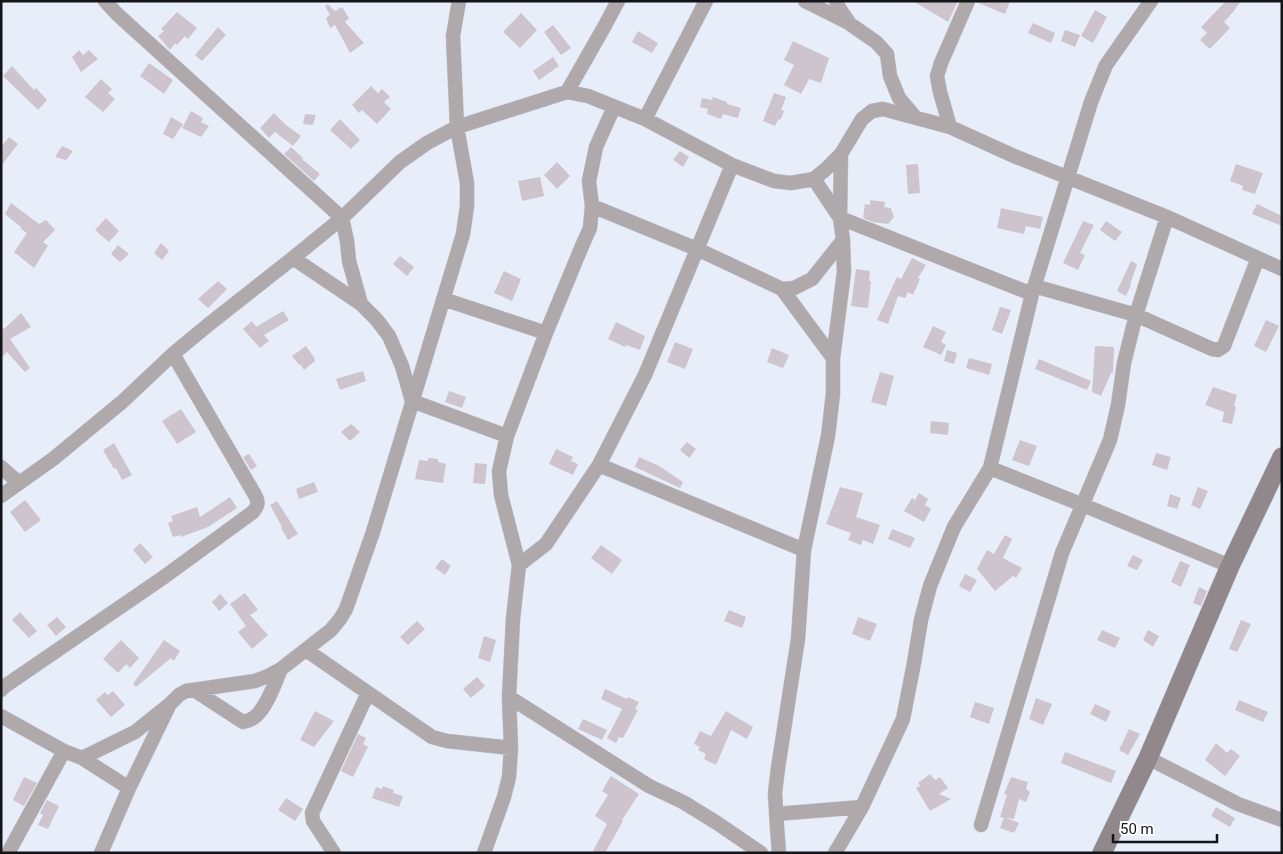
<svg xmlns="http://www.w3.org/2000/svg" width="1283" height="854" font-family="Roboto,sans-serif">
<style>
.building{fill:#cec4cd}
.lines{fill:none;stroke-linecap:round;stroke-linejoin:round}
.street-casing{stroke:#c5cbd5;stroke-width:15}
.secondary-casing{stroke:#c5cbd5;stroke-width:20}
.street{stroke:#afa9ac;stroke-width:14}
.secondary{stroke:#91888c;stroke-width:19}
</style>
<rect width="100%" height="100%" fill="#e7eef9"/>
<!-- building -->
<path class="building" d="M913,1H958L948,22Z
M977,1H1010L1005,14L976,2Z
M1226,1H1241L1233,12L1224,22L1230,28L1210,49L1200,40L1207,33L1201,27Z
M328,4L335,11L342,7L349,18L345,22L364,43L350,53L335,25L330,28L326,18L330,15L325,6Z
M1095,10L1107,17L1093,43L1081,36Z
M177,12L197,28L188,39L185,36L177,45L175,43L170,50L158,36L164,31L161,29Z
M521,13L537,30L520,48L503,32Z
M1033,23L1055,33L1051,43L1028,33Z
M553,25L571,48L561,55L544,32Z
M218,27L226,35L202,61L195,55Z
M1065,30L1080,35L1075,47L1061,41Z
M638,31L658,43L652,53L632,42Z
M793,41L829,58L821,83L809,79L801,94L784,85L794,65L784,60Z
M79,50L83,55L89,50L98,59L81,72L72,57Z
M553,57L559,66L539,80L533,71Z
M149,63L173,80L164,94L140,76Z
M12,66L34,90L36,88L47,100L38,110L3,76Z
M101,79L112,89L108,93L115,99L103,112L85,97Z
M371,86L378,93L382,89L390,97L384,102L391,109L377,124L362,110L359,113L352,105Z
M774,93L786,97L781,110L784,111L781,119L778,120L775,126L763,121Z
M713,97L727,102V104L741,108L738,118L723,114L721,119L707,114L708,109L700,107L702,98L712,100Z
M191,111L203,118L201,122L209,126L201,137L182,128Z
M274,113L286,125L301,136L293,146L275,132L269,138L260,128Z
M305,114L316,115L313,125L303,124Z
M171,117L183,124L173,139L163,134Z
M340,119L360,140L351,149L330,130Z
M9,137L18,144L1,166V147Z
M62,146L73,151L66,160L55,157Z
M291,147L303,158L302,159L320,174L314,181L284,154Z
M680,151L689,157L683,167L673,160Z
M557,162L570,176L557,189L544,175Z
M918,164L920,193L908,194L906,165Z
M1236,164L1263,173L1255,194L1242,190L1243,186L1230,181Z
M540,177L544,196L522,201L518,181Z
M870,200L885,202L884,207L891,208L894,217L888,224L873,222L863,218L865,204L870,205Z
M11,203L39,224L46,220L55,230L43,242L48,246L34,268L14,252L27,233L21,229L22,228L5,214Z
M1257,204L1282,216V226L1252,214Z
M1001,208L1043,217L1040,229L1026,226L1024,234L997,228Z
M106,218L119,231L109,242L95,230Z
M1083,221L1094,225L1080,253L1085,255L1078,270L1063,263Z
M1106,221L1122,232L1115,241L1100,230Z
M161,243L169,251L162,260L154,253Z
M118,245L129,254L120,262L111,254Z
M400,256L414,267L407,276L393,264Z
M912,258L926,265L918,278L920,279L913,295L908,292L905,298L898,296L888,324L877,320L897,277L901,279Z
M1131,261L1137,264L1130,285H1131L1126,296L1117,291Z
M856,269L870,271L869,281H871L868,308L851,306Z
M504,271L521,279L512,301L494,293Z
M218,281L227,289L208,308L198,299Z
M1000,307L1011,310L1002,334L992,330Z
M283,311L289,320L264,335L269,341L260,348L243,329L252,321L256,327Z
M21,313L31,327L10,339L30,368L25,372L7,352L1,358V326L4,329Z
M1266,320L1279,326L1266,352L1254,346Z
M616,322L645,336L640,350L626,345L625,347L608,339Z
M933,326L946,332L941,342L946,345L941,355L923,347Z
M675,342L693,349L685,369L667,362Z
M306,346L315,359L314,360L315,361L304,370L300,364L299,365L292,356Z
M1095,346L1114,347L1113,373H1111L1101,396L1092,392Z
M772,348L789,355L783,368L767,362Z
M947,350L957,353L954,364L944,361Z
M969,358L992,364L989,375L966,368Z
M1039,359L1091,381L1087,390L1035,369Z
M363,371L366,381L340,390L336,379Z
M880,372L894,376L886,406L871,402Z
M1213,387L1237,395L1234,406L1236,407L1232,424L1222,422L1224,412L1205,405Z
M449,391L466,397L462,408L445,402Z
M181,409L196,432L177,444L162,421Z
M931,421L949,423L948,435L930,433Z
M351,424L360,432L350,441L341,432Z
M1020,440L1037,446L1029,466L1012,460Z
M687,442L696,449L689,458L680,450Z
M114,443L132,475L122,480L116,468L114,469L103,450Z
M556,449L573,457L571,461L578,464L573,475L549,464Z
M1156,453L1171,457L1167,470L1152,465Z
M249,454L257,466L251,470L243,457Z
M639,457L659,466L683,482L680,488L635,467Z
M428,458L438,459V462L446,464L443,483L415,479L419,460L428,461Z
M475,463L487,464L485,484L473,483Z
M314,482L318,492L299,499L296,489Z
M840,487L863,493L856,517L880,525L873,544L863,540L861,545L848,540L851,533L826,524Z
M1198,487L1208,491L1200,509L1191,505Z
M919,493L928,499L925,505L931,509L924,522L904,511L912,498L915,500Z
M1170,494L1181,498L1177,509L1167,506Z
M230,497L237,508L208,527L181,537L180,535L173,537L168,523L173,521L171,516L197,507L200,517Z
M25,500L41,520L25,532L10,512Z
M277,501L298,534L288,540L281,528L282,527L270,505Z
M892,529L915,538L910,548L888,539Z
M1005,535L1012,539L1003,558L1022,568L1016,578L1013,576L995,591L977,569L987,550L994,554Z
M140,543L153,557L145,564L133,550Z
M601,545L622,560L612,574L591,558Z
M1133,555L1143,560L1137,570L1127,566Z
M442,559L451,566L445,575L435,568Z
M1180,561L1190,565L1181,587L1171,582Z
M965,574L977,580L970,592L959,586Z
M1199,587L1207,591L1201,606L1193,603Z
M245,593L258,610L250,615L268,635L252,649L238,632L246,626L230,604Z
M220,594L228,603L219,611L212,602Z
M729,610L746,617L742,628L724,621Z
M20,612L37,631L29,638L12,620Z
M57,617L66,627L56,636L47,625Z
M858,617L877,624L870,641L852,634Z
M1241,620L1251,624L1237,652L1229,649Z
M417,621L425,629L408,645L400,637Z
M1102,630L1120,638L1115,648L1097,640Z
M1148,630L1159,636L1153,647L1143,640Z
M484,636L496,640L490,662L478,658Z
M121,640L139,658L130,668L126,664L118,673L103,659Z
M164,640L180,651L174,661L171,658L136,687L133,684Z
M477,677L485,686L471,698L463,689Z
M605,689L627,699L628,697L639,702L635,709L638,710L623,738L619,737L616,743L607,738L622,709L601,699Z
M113,691L125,705L111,717L96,700L105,692L108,695Z
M1036,698L1052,704L1043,725L1029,719Z
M1239,700L1268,712L1263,722L1235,710Z
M975,702L994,708L989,724L970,717Z
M1095,704L1111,711L1106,722L1090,714Z
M315,711L334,721L314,747L300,740Z
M726,711L753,727L747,739L731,730L716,765L704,759L706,754L698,750L700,747L694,744L700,731L711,736Z
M583,719L607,730L602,740L578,729Z
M1129,729L1140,734L1128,755L1119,750Z
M358,734L366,738L363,744L368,747L353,777L341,771Z
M1216,743L1227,753L1231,749L1240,756L1225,776L1205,760Z
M1065,752L1116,771L1111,783L1061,763Z
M930,774L935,780L940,777L948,788L939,794L951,799L930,811L916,788L920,786L918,783Z
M611,776L639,794L622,820L623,821L605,853H592L607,824L595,816L608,795L602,791Z
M24,777L37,783L24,806L13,800Z
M1011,777L1028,782L1026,789L1030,792L1026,802L1019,799L1014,819L1006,818L1019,823L1014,833L1000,828L1004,818L1000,817L1007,795L1004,794Z
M383,786L394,790L393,793L403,796L399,807L372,798L376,787L382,789Z
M286,798L303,809L295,821L278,810Z
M47,800L59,806L48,829L38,825L43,815L40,813Z
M1216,807L1235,818L1230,827L1211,816Z"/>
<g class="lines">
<!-- street casing -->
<g class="street-casing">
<path id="street" d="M105,1L117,14L342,218L347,241L349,261L361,304L377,320L389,336L402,366L412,401
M805,1L849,23
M836,1L839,8L850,24L876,42L887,54L890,76L899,98L916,118
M567,92L603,29L618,1
M645,119L706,1
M950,127L940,92L937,76L941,63L968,1
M841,154L840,218L1032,294
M592,206L697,249L782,289L794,288L812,279L843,240
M293,258L361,304
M1034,286L1136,315L1212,349L1218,350L1224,346L1258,258
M782,289L833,358
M443,299L546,333
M412,401L507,436
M599,465L804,550
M1,467L19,483
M990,468L1083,505L1230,566
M1,496L53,459L122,402L173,354L208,325L293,258L342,218L400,162L427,143L457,127L567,92L588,96L645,119L732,165L774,181L791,183L814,179L826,169L841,154L862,119L872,111L883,109L950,127L1014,156L1167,217L1282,269
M519,565L546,544L599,465L645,375L732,165
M306,650L432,737L447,741L511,748
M1,690L5,686L164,577L253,512C258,506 259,502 255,495L173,354
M194,690L243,722C248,721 253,719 257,715C268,704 275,683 281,669
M509,697L649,786L683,802L717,823L761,853
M1,716L64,751L82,758L129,788
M82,758L135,732L170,704L179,695L186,691L255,681L268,676L281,669L331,630L340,619L346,609L373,532L463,234L467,206V183L457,127L453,36L459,1
M1148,758L1238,804L1282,820
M776,814L862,807
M981,825L1062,553L1110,440L1118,405L1124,363L1136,315L1167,217
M8,853L64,751
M101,853L129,788L168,708
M334,853L313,821L312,813L368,693
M484,853L504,797L509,777L511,748L509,697L513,619L519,565L501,495L499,471L507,436L546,333L582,246L590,228L592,206L589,181L596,147L614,107
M779,853L777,827L775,793L778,768L798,639L804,550L828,436L833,394V358L844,272L843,240L840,218L814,179
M835,853L862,807L903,719L914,663L921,620L930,586L954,527L990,468L1032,294L1091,102L1106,65L1151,1"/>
</g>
<!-- secondary casing -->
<g class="secondary-casing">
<path id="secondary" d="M1102,853L1148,758L1230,566L1282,457"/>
</g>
<!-- street -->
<use href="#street" class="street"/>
<!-- secondary -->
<use href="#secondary" class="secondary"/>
</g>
<!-- border -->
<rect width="1283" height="854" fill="none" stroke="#131519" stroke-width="5"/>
<!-- scale -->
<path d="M1113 834v8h104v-8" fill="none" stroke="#131519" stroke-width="2.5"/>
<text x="1120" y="834" font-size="15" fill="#131519" stroke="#ffffff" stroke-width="4" paint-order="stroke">50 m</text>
</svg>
